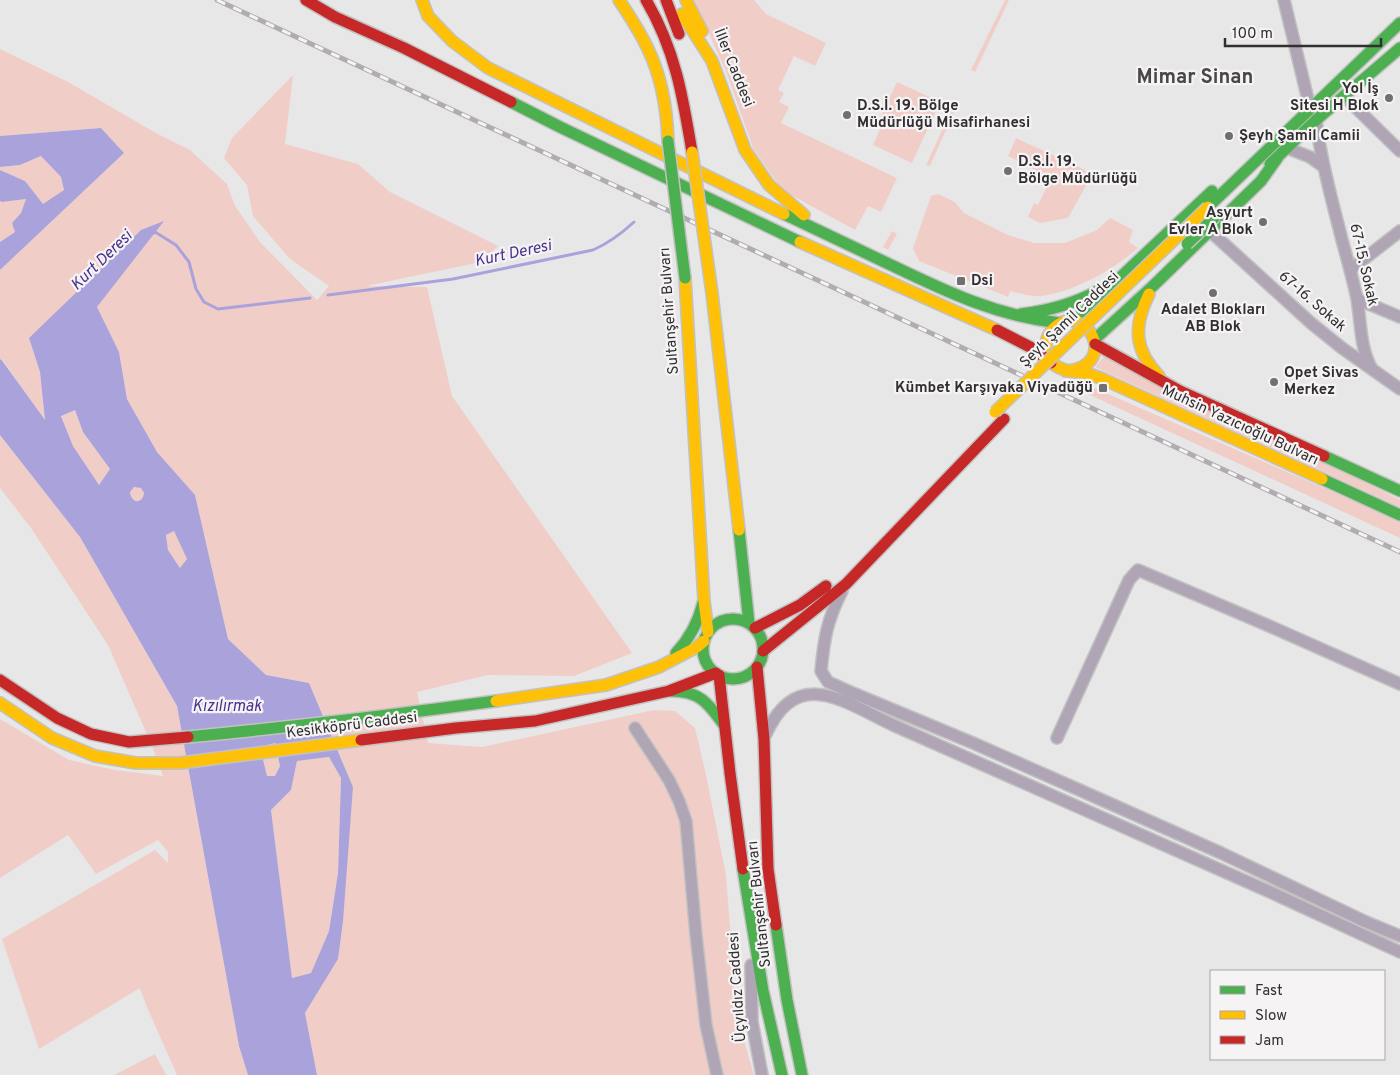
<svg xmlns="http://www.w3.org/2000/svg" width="1400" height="1075" font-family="Overpass,sans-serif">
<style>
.green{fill:#f1cdc8}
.water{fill:#aaa2db;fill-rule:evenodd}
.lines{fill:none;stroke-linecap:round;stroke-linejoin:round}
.stream{stroke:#aaa2db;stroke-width:3}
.street-casing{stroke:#c3c2c3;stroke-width:14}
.fast-casing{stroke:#c3c2c3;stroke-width:14}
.slow-casing{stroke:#c3c2c3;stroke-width:14}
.jam-casing{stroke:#c3c2c3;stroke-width:14}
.street{stroke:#afa5b4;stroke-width:11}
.fast{stroke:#4caf50;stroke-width:11}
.slow{stroke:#ffc107;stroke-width:11}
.jam{stroke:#c62828;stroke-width:11}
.rail-casing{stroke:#b1acb2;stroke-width:5}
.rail{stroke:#f6f3f5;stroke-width:3;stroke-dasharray:9;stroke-linecap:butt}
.fast-bridge-casing{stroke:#c3c2c3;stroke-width:14;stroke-linecap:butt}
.slow-bridge-casing{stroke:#c3c2c3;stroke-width:14;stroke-linecap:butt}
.fast-bridge{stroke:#4caf50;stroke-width:11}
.slow-bridge{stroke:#ffc107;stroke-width:11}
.poi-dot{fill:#716f70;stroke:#f6f3f5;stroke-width:2}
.labels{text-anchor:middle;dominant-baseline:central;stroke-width:4.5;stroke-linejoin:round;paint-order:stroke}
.street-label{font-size:15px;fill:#312f30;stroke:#f6f3f5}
.poi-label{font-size:15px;font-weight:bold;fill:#312f30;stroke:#f6f3f5;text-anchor:start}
.water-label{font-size:16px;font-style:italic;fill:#48318f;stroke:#f6f3f5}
.district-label{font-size:20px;font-weight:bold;fill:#4a4749;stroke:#f6f3f5}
</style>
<rect width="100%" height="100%" fill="#e8e7e8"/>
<!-- green -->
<path class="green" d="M694,0H754L766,14L826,43L815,66L794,56L778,90L784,93L779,102L789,107L781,123L897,178L881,212L868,206L855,230L782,190L753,148L727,74Z
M1005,0H1009L975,72L971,70Z
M0,49L68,82L156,133L190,150L227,184L235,206L260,242L317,300L329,286L290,259L253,216L247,185L224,158L232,138L293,75L285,144L358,164L390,192L498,246L481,262L366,286L427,287L452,396L632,653L574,676L488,675L417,692L428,743L482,747L654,710L675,711L695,728L706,775L726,875L737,1017L754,1075H317L305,1013L338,959L353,787L309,683L266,675L228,639L195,496L157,452L127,399L119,352L97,307L163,221L29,338L40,372L45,421L2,359L0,360V270L124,153L101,128L0,136Z
M897,82L936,100L939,104L912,163L873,145L881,127L877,125Z
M951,111L954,112L930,166L926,165Z
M1016,138L1083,169L1088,174L1087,184L1068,218L1040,223L1028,217L1034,203L1038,205L1051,178L1008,156Z
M41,156L61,177L64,190L43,205L25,181L0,170V167L20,165Z
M938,194L955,202L964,213L1008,235L1034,243H1065L1097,230L1110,218L1133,230L1129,242L1138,248C1113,270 1074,292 1041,296C1031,297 1019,293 1010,291L1008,297L919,261L913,248L931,196Z
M26,199L21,214L12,223L16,232L0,242V201L2,202Z
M892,231L897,234L888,250L883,247Z
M1107,353L1400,500V507L1095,367Z
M1071,378L1400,521V538L1066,384Z
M75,409L83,432L110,469L99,486L73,446L61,415Z
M0,435L80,537L177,706L239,1046L248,1075H177L146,1005L140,988L39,1049L2,939L155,850L168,863V852L158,840L96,874L68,835L0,878V719L69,760L115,770L163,776L152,746L108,645L31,528L0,488Z
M130 494a7 7 0 1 1 14 0a7 7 0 1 1-14 0Z
M174,530L187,559L181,569L168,550L166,535Z
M275,742L280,766L275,776H267L260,746Z
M329,757L341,778L338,873L329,931L311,973L292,978L271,810L291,790L297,761Z
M155,1054L166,1075H114Z"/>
<!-- water -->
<path class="water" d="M101,128L124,153L0,270V242L15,232L12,223L21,213L26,199L2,202L0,201V170L25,181L43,204L64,190L61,177L41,156L20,165L0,167V136Z
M164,221L97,307L119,352L127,399L157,452L195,495L228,639L266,675L309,683L353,787L343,921L338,959L305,1013L317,1075H248L239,1046L177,706L80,537L0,435V360L1,359L45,420L40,372L29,338L141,230ZM75,410L83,432L110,469L99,485L73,446L61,416ZM134,487L141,488L144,493C143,504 131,504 130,492ZM174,531L187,559L180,568L168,550L166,535ZM275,743L280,766L275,776H267L260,747ZM329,757L341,778L338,873L329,931L311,973L292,978L271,810L291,790L297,761Z"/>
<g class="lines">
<!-- stream -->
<path class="stream" d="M154,233L155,232L176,245L189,262L196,289L204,302L218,309L310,298
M328,295L453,279L593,250C609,243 621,234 634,222"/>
<!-- street casing -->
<g class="street-casing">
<path id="street" d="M1284,0L1310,108
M1344,96L1400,151
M1316,120C1321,161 1332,200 1342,240C1347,259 1353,279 1357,299C1361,322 1360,349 1372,369
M1287,148L1310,157L1324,167
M1210,231L1311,323L1342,348L1400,389
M1350,270L1400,231
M1357,299L1400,317
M842,591C827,620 824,639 821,671L828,682L848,691L973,743L1075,788L1221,853L1366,922L1400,936
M635,728L669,780L679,801L686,821L696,935L706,1025L717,1075
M766,734C797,665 844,702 893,725L1268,891L1400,952
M1057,738L1129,580L1138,570L1267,625L1400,684
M751,965L752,1022L762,1075"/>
</g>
<!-- fast casing -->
<g class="fast-casing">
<path id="fast" d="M511,102L560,127L800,242
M1270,164L1316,120L1400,48
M1208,207L1400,23
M784,214C819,231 855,248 891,265C947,292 997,316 1060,323
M1021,314C1048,311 1073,304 1098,291
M1074,321L1212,191
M1095,339L1153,286L1261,181L1278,157
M1324,456L1400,491
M1322,479L1400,515
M739,530L749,623
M703 649a30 30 0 1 1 60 0a30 30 0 1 1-60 0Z
M676,653C690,638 698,623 703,603
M671,691C700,691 708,703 724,725
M188,737C291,727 394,715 496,701
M743,869L763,991L782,1075
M776,925L787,1000L802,1075"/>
</g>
<!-- slow casing -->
<g class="slow-casing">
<path id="slow" d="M422,0L428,16L452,41L488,68L784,214
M619,0C629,15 639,30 647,47C661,75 667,109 668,141
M686,0L702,31
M682,14L712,61L745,150L769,185L804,215
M800,242L997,330
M685,278L704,601L708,632
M712,293L739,530
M1149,294C1133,326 1134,350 1159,376
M1066,371C1091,370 1104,350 1088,329C1072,308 1037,330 1048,356C1050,361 1053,365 1058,367C1066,372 1076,372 1084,373C1091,374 1097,377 1103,379L1322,479
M496,701L606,685L659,667L697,647L704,641
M0,703L52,738L95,756L136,763H180L361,740"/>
</g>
<!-- jam casing -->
<g class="jam-casing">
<path id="jam" d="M306,0L335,17L404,48L511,102
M646,0C675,49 683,97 692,152
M666,0L679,34
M997,330L1034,349L1051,363
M1095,344L1180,391L1324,456
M755,628L800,605L826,586
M763,651L846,584L1004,419
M757,667L764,739L768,869L776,925
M719,675L730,773L743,869
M0,680L57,718L91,734L129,742L188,737
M361,740L456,728L535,721L669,691L716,673"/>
</g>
<!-- street -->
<use href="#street" class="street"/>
<!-- fast -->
<use href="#fast" class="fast"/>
<!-- slow -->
<use href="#slow" class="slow"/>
<!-- jam -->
<use href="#jam" class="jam"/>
<!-- rail casing -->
<g class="rail-casing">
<path id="rail" d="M217,0L1400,552"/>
</g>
<!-- rail -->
<use href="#rail" class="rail"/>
<!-- fast-bridge casing -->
<g class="fast-bridge-casing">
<path id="fast-bridge" d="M668,141L685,278
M1187,244L1216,216"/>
</g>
<!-- slow-bridge casing -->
<g class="slow-bridge-casing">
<path id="slow-bridge" d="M692,152L712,293
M995,412L1208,207"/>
</g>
<!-- fast-bridge -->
<use href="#fast-bridge" class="fast-bridge"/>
<!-- slow-bridge -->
<use href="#slow-bridge" class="slow-bridge"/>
</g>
<!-- markers -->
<g class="poi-dot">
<circle cx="1389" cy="98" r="5"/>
<circle cx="847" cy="115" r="5"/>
<circle cx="1229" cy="136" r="5"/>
<circle cx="1008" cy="171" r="5"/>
<circle cx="1263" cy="222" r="5"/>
<rect x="956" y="276" width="10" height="10" rx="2.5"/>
<circle cx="1213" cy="293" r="5"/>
<circle cx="1274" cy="382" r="5"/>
<rect x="1098" y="383" width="10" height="10" rx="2.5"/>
</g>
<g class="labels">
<!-- street labels -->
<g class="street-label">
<text transform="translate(733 68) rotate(68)">İller Caddesi</text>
<text transform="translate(1363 265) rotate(77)">67-15. Sokak</text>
<text transform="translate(1312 302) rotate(41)">67-16. Sokak</text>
<text transform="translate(670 311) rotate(-94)">Sultanşehir Bulvarı</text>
<text transform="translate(1070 320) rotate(-44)">Şeyh Şamil Caddesi</text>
<text transform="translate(1240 426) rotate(25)">Muhsin Yazıcıoğlu Bulvarı</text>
<text transform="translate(352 726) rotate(-7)">Kesikköprü Caddesi</text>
<text transform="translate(760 904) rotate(-96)">Sultanşehir Bulvarı</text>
<text transform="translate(738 987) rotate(-94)">Üçyıldız Caddesi</text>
</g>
<!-- poi labels -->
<g class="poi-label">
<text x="1379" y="89" text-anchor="end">Yol İş<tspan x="1379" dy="17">Sitesi H Blok</tspan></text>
<text x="857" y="106">D.S.İ. 19. Bölge<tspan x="857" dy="17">Müdürlüğü Misafirhanesi</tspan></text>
<text x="1239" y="136">Şeyh Şamil Camii</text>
<text x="1018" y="162">D.S.İ. 19.<tspan x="1018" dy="17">Bölge Müdürlüğü</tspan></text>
<text x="1253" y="213" text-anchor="end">Asyurt<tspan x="1253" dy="17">Evler A Blok</tspan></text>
<text x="971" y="281">Dsi</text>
<text x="1213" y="310" text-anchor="middle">Adalet Blokları<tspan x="1213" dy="17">AB Blok</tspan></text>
<text x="1284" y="373">Opet Sivas<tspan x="1284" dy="17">Merkez</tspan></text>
<text x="1093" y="388" text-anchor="end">Kümbet Karşıyaka Viyadüğü</text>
</g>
<!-- water labels -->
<g class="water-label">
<text transform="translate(513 254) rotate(-12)">Kurt Deresi</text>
<text transform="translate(102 261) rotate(-44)">Kurt Deresi</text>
<text x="227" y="707">Kızılırmak</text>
</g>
<!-- district labels -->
<g class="district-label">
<text x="1195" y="78">Mimar Sinan</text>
</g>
</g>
<!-- legend -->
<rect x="1210" y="970" width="175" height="90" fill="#f6f3f5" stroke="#a7a5a6"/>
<rect x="1220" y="986" width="25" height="8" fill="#4caf50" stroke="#a7a5a6"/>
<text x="1255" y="995" font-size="15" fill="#312f30">Fast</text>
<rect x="1220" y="1011" width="25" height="8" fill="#ffc107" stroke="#a7a5a6"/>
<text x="1255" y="1020" font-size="15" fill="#312f30">Slow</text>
<rect x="1220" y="1036" width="25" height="8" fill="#c62828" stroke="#a7a5a6"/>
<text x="1255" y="1045" font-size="15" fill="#312f30">Jam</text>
<!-- scale -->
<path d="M1225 38v8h156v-8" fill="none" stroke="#312f30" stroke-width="2.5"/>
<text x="1232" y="38" font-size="15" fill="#312f30" stroke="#f6f3f5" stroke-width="4" paint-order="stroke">100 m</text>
</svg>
